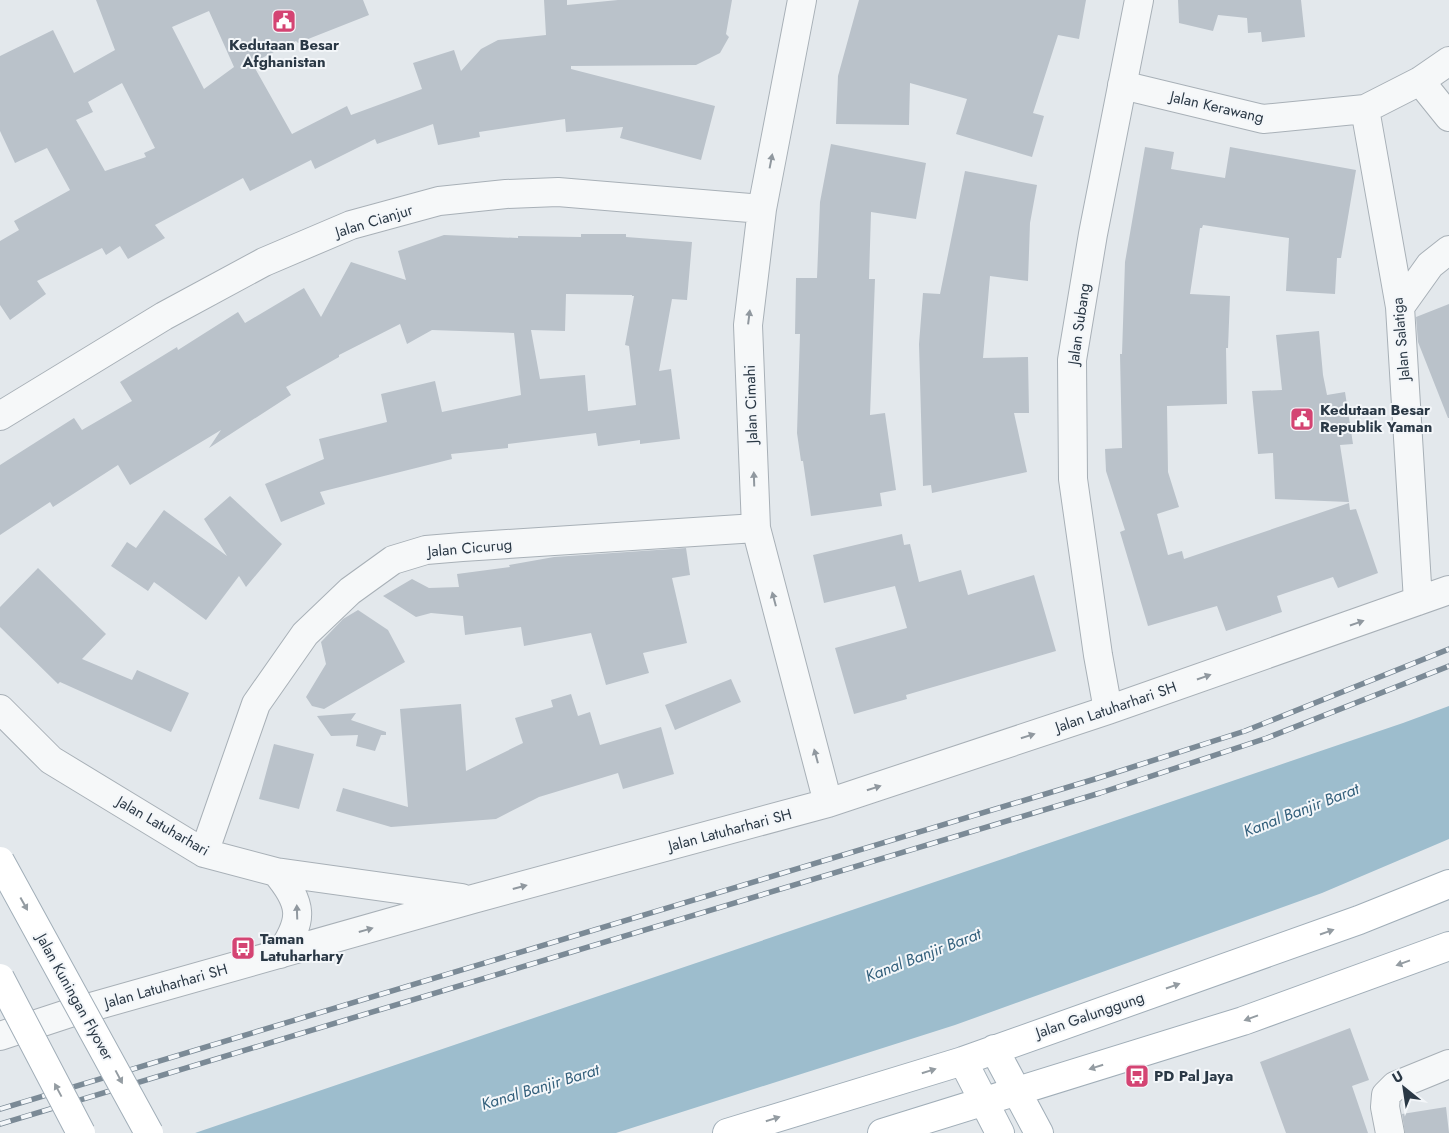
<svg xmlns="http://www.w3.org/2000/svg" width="1449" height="1133" font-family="Jost,sans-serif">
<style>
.water{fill:#9dbdcd}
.building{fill:#bac2ca;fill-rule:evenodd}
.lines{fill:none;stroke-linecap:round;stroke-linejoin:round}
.minor-casing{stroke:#a8b0b7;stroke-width:30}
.major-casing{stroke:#a1aeb8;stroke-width:30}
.minor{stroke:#f6f8f9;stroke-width:28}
.major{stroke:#fff;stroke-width:28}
.rail-casing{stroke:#7b8a96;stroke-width:5.5}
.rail{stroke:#f3f6f9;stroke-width:4;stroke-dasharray:11;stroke-linecap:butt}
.major-bridge-casing{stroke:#a1aeb8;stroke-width:30;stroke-linecap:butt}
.major-bridge{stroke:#fff;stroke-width:28}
.oneway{fill:#90989f}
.oneway2{fill:#949ca2}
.labels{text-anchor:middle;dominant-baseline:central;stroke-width:4;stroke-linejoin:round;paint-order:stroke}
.poi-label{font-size:15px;font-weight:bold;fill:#2a3845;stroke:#f3f6f9;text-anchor:start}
.street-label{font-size:15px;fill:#2a3845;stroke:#f3f6f9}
.water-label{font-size:16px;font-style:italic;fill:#325f7b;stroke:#f3f6f9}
</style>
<rect width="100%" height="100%" fill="#e3e8ec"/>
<!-- water -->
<path class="water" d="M1449,706V839L1322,893L955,1025L616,1133H195L1403,723Z"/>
<!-- building -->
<path class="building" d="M96,0H363L369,15L298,43L296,41L252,63L292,134L347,106L351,115L422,89L413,63L454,50L461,71L481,49L498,40L546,35L544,0H567V5L618,0H732L726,34L729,37L720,53L696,65L571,66V69L715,106L701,160L620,138L623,127L566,132L565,119L479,132L480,137L438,145L433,124L377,144L375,139L315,169L311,160L250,191L243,178L155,225L165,238L128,259L120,246L106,255L102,248L37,281L46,294L10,320L0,305V241L19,230L14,221L70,190L47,148L15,163L0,131V56L53,30L74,73L115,50ZM209,11L234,67L204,89L172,27ZM122,83L155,148L144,153L146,157L105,171L76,120L93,112L88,102Z
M859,0H1086L1079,39L1058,35L1033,113L1044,116L1032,157L956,134L967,99L910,83L909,125L836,124L838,76Z
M1178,0H1301L1305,37L1262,42L1261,32L1248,33L1247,18L1218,15L1213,31L1179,23Z
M831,144L926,163L916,219L871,212L869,279H875L870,415L885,413L896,490L880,493L882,506L811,516L803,461H801L797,433L800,334H795L796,278H817L820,202Z
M1145,147L1174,152L1171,169L1225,178L1230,147L1356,170L1341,258H1337L1335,294L1286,291L1289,238L1203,225L1202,228H1200L1190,294L1230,296L1228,348H1226L1227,404L1167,406L1168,472L1179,507L1157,514L1168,555L1182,551L1184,559L1349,503L1350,510L1356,509L1378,573L1338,588L1333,577L1277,596L1282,612L1226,631L1217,606L1148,626L1120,532L1125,530L1106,471L1105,449L1122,448L1120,354H1122L1125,262Z
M965,171L1037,185L1030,223L1028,281L990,276L983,358L1028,357L1029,413H1014L1027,472L932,493L931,485L923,486L919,344L923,293L940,294Z
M581,234H626V237L692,242L687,300L672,299L659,371L671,369L680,439L640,444V440L598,446L596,433L508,444V448L451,454L452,459L320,492L325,504L281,522L265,484L324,459L319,439L387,422L381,394L435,381L442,412L521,395L514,333L432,330L407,344L400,324L339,355V357L286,387L291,395L209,448L221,430L130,485L118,465L53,507L50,502L0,535V465L74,418L82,430L132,401L120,382L177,347L178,350L238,312L245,323L304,288L321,317L351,262L406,280L398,251L444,235L518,238V236L581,237ZM566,294L632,295V296H634L625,345L629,346L636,405L588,411L585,375L540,379L531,330L565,331Z
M1449,304V418H1448L1418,342L1416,317Z
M1319,331L1323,375L1327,395L1345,392L1353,444L1340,445L1349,502L1275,499L1273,453L1258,454L1252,391L1282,390L1276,335Z
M230,496L282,544L246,587L239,576L206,620L154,582L148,591L111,566L127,542L136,548L164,510L227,556L204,519Z
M902,534L904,545L910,544L919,582L961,570L968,595L1034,575L1056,651L906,695L907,699L854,714L835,648L907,628L895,586L824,603L813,555Z
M686,548L690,575L672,578L687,643L643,653L649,673L606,685L591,633L524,646L521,627L465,635L463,616L431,613L416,617L383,596L412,579L429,588L459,587L457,574L510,567L509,565L554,557Z
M38,568L106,634L82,659L132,680L137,670L189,693L171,732L60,682L58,684L0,627V607Z
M358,610L388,630L405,662L324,709L312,706L306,697L326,664L321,642L343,619Z
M731,679L741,702L675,730L665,705Z
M571,694L578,716L590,712L600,745L661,727L674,774L623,789L618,773L539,797L496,819L391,827L336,811L343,788L408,807L400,709L461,704L466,771L523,743L515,718L553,707L551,700Z
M356,713L351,720L386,732V735H381L375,751L356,746L358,735L331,736L317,716Z
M274,744L314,754L299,809L259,799Z
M1350,1028L1369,1080L1352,1086L1368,1133H1286L1260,1062Z
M1446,1107L1449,1133H1405L1402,1114Z"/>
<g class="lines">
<!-- minor casing -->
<g class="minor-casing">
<path id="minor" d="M802,0L762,209L748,325L756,528L828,803
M1420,81L1449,117
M1122,85L1263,119L1365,109L1420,81L1449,61
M1365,109L1400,307L1418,601
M1400,307L1430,265L1449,250
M0,416L164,316L264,262L351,225L439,201L506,194L558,192L762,209
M0,709L51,760L204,853L276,872L462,898
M1108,710L1098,655L1073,479L1072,360L1093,234L1139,0
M204,853L256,704L305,634L350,591L393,560L426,550L462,547L756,528
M276,872C303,904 304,920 280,954
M0,1036L70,1013L473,899L828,803L1108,710L1449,590
M1390,1133L1385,1107L1386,1095L1395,1086L1449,1064"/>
</g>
<!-- major casing -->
<g class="major-casing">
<path id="major" d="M994,1049L1039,1133
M963,1061L1000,1133
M727,1133L963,1061L1359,920L1449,884
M882,1133L1243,1021L1449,946"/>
</g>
<!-- minor -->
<use href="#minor" class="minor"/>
<!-- major -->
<use href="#major" class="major"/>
<!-- rail casing -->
<g class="rail-casing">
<path id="rail" d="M0,1109L1095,779L1245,731L1449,649
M0,1124L1100,793L1267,738L1449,666"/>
</g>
<!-- rail -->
<use href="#rail" class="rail"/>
<!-- major-bridge casing -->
<g class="major-bridge-casing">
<path id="major-bridge" d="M0,861L149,1133
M0,978L81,1133"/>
</g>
<!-- major-bridge -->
<use href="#major-bridge" class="major-bridge"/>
</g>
<!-- one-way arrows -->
<defs><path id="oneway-solid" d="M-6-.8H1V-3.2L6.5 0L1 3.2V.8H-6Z" transform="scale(1.25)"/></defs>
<g class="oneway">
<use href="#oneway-solid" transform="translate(771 161) rotate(-79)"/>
<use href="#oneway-solid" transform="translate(749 317) rotate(-83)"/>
<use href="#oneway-solid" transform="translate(754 479) rotate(-92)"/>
<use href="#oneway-solid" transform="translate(774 599) rotate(-105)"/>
<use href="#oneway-solid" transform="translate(1357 623) rotate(-19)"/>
<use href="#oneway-solid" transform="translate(1204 677) rotate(-19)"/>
<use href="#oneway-solid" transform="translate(1028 736) rotate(-18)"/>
<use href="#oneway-solid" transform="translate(816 756) rotate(-105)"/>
<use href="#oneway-solid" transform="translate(874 788) rotate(-18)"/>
<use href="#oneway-solid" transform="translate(520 887) rotate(-15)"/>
<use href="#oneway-solid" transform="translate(297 912) rotate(-92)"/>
<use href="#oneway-solid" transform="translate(366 930) rotate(-16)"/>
</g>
<g class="oneway2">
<use href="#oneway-solid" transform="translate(24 904) rotate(61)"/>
<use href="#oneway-solid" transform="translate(1327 932) rotate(-19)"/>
<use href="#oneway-solid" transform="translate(1403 963) rotate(160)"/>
<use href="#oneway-solid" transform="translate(1173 986) rotate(-19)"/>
<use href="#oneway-solid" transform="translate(1251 1018) rotate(160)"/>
<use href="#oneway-solid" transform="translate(1096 1067) rotate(163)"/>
<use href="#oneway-solid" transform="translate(929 1071) rotate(-17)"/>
<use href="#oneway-solid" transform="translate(119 1077) rotate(62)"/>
<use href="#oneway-solid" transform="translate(58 1090) rotate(-118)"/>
<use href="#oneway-solid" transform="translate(773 1119) rotate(-17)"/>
</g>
<!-- icons -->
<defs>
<g id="civic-square" transform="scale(1.25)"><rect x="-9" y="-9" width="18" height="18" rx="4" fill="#d44473" stroke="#f3f6f9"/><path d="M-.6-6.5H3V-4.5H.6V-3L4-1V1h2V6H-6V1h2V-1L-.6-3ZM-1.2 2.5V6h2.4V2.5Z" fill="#fff"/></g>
<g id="bus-square" transform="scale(1.25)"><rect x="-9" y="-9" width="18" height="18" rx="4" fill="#d44473" stroke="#f3f6f9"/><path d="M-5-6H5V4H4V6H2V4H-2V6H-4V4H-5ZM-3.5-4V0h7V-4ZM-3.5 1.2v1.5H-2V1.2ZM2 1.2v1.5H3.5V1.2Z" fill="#fff"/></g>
</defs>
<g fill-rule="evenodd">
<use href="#civic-square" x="284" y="21"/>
<use href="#civic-square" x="1302" y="419"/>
<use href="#bus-square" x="243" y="948"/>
<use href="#bus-square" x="1137" y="1076"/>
</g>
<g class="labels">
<!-- poi labels -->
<g class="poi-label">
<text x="284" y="45" text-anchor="middle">Kedutaan Besar<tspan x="284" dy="17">Afghanistan</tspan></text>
<text x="1320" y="410">Kedutaan Besar<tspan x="1320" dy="17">Republik Yaman</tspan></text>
<text x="260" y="939">Taman<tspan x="260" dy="17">Latuharhary</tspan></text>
<text x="1154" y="1076">PD Pal Jaya</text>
</g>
<!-- street labels -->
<g class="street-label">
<text transform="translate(1217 107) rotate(13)">Jalan Kerawang</text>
<text transform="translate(374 221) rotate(-17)">Jalan Cianjur</text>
<text transform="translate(1079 324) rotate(-82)">Jalan Subang</text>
<text transform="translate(1401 339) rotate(-95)">Jalan Salatiga</text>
<text transform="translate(751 404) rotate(-92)">Jalan Cimahi</text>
<text transform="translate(470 548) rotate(-5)">Jalan Cicurug</text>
<text transform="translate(1116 707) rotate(-19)">Jalan Latuharhari SH</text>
<text transform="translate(163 826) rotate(30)">Jalan Latuharhari</text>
<text transform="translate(730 830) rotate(-15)">Jalan Latuharhari SH</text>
<text transform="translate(166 986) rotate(-16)">Jalan Latuharhari SH</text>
<text transform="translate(75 997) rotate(61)">Jalan Kuningan Flyover</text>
<text transform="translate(1090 1015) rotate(-19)">Jalan Galunggung</text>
</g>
<!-- water labels -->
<g class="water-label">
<text transform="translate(1301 810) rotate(-21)">Kanal Banjir Barat</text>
<text transform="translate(923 955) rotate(-21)">Kanal Banjir Barat</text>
<text transform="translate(540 1087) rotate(-17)">Kanal Banjir Barat</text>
</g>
</g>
<!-- north arrow -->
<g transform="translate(1404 1088) rotate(330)" stroke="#f3f6f9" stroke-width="4" paint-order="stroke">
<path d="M0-4L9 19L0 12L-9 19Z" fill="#2a3845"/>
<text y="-8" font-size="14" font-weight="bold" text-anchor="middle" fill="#2a3845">U</text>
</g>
</svg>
